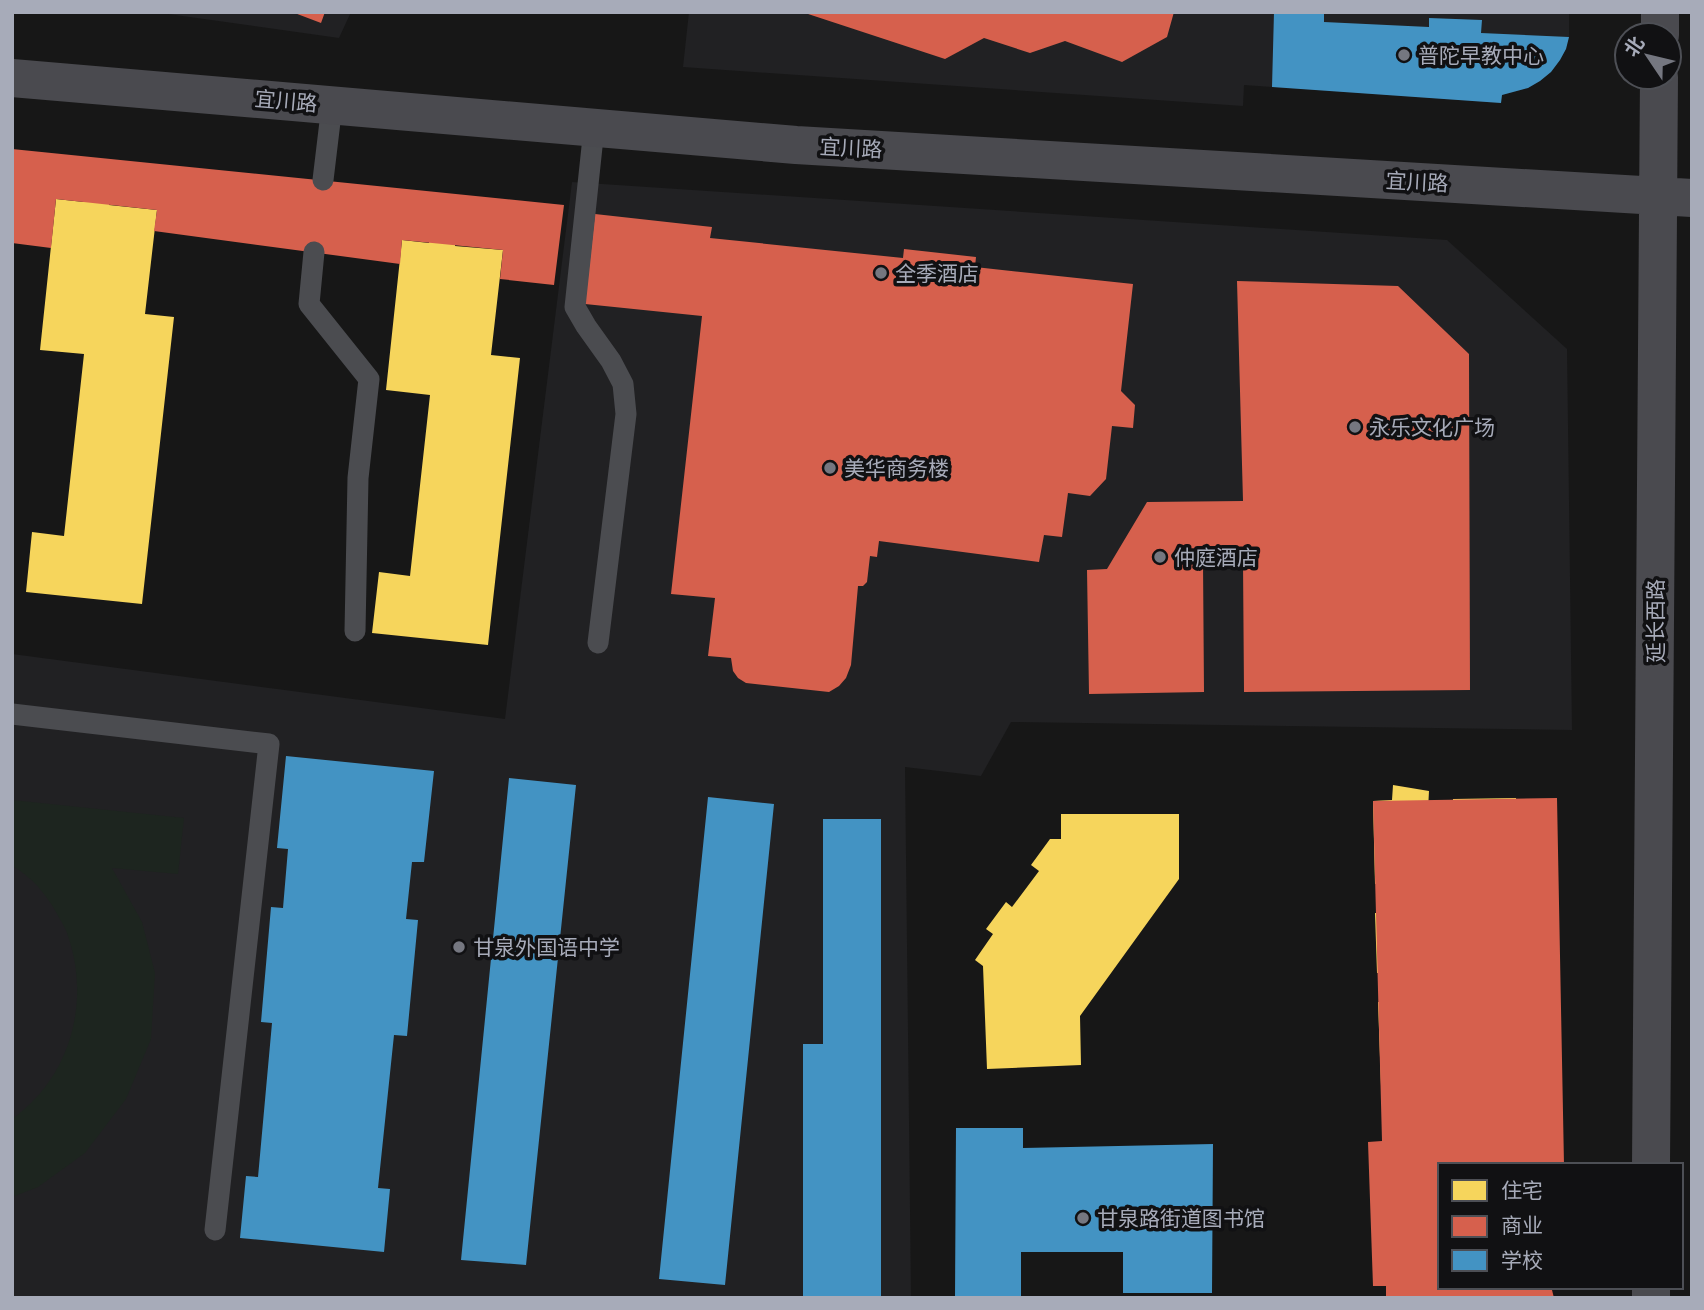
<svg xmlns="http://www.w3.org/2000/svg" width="1704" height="1310" font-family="Raleway,'Noto Sans SC',sans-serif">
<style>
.built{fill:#212123}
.green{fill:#1d251f}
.homes{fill:#f6d55c}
.shops{fill:#d6604d}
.schools{fill:#4393c3}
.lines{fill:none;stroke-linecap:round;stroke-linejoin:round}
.lane{stroke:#4b4c50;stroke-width:21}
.secondary{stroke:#4a4a4f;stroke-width:38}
.poi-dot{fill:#757780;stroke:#111113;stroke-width:2.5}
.labels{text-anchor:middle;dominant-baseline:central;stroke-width:7;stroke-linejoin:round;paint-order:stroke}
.poi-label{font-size:21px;fill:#a7abb9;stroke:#111113;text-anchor:start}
.street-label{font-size:21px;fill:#a7abb9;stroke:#111113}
</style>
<rect width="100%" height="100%" fill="#171717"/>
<!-- built -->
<path class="built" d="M154,12H351L339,38Z
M689,12H1569V37L1566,49L1560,60L1551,72L1540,81L1528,88L1502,95L1501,103L1244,85L1243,106L683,67Z
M572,182L1447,240L1567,349L1572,730L1011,722L981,776L905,767L911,1298H12V654L505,719Z"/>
<!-- green -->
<path class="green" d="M12,800L184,818L178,874L112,868L142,922L155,973L151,1039L126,1099L85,1153L38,1187L12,1197V1119C70,1078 91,1003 68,936C66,928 60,920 56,912C46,894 31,876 12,866Z"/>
<!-- homes -->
<path class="homes" d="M86,183L111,186L109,205L157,210L145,314L174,317L142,604L26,592L32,532L64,536L84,354L40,350L56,199L84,202Z
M431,223L457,226L455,246L503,250L491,355L520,358L488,645L372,633L379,572L410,576L430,395L386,390L402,240L429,243Z
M1393,785L1429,791L1428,810H1421V826L1453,824V799L1516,798L1518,831H1526L1527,847L1526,855H1469V882L1519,881L1523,896L1527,926L1471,928V953L1527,952L1525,980L1521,996L1472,998L1474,1024L1531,1022L1533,1039L1532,1046L1523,1045L1524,1078L1460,1081V1056H1427V1072L1435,1073L1437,1092L1402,1099L1399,1084L1381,1085L1378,1002H1419L1418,971L1377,973L1375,913L1416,912V881L1375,884L1373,801L1392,800Z
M1061,814H1179V879L1080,1016L1081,1065L987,1069L983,966L975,960L993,934L986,929L1006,902L1012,907L1039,871L1031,865L1050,839H1061Z"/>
<!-- shops -->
<path class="shops" d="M292,12H325L321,23Z
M802,12H1174L1167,37L1122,62L1065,41L1030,53L984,38L945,59Z
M12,149L564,205L554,285L500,279L503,250L402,240L400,264L154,231L157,210L56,199L51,248L12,243Z
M595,214L712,227L710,238L903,258L904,249L976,257L975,267L1133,284L1121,391L1135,405L1133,428L1112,426L1106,479L1090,496L1068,493L1062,537L1044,535L1039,562L879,541L877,557L870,556L867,582L863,586H858L851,665L846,678L839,686L829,692L746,683L738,678L733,671L731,658L708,656L715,598L671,594L702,316L585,304Z
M1237,281L1398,286L1469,354L1470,690L1244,692L1243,562H1203L1204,692L1089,694L1087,570L1107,569L1147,502L1243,501Z
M1557,798L1564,1165H1440V1287H1549L1552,1290L1554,1298H1386V1286H1373L1368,1142L1382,1141L1373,801Z"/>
<!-- schools -->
<path class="schools" d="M1274,12H1324V22L1429,27V18L1482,20L1481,33L1569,37L1566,49L1560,60L1551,72L1540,81L1528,88L1502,95L1501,103L1272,87Z
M286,756L434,771L424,862H412L406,919L418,920L407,1036L394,1035L378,1188L390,1189L384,1252L240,1238L246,1176L258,1177L272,1023L261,1022L271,907L283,908L288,849L277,848Z
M509,778L576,785L526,1265L461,1260Z
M708,797L774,804L725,1285L659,1279Z
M823,819H881V1298H803V1044H823Z
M956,1128H1023V1148L1213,1144L1212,1293H1123V1252H1021V1298H955Z"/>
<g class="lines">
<!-- lane -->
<path class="lane" d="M594,128L575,307L586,326L611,361L623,384L626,414L598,643
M323,180L332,105
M314,252L309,304L369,379L358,478L355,631
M12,714L269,744L215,1230"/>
<!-- secondary -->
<path class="secondary" d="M1660,35V12
M12,78L796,145L1692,198
M1651,1165L1659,77
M1651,1298V1287"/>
</g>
<!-- markers -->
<g class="poi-dot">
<circle cx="1404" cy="55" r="7"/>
<circle cx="881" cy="273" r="7"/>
<circle cx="1355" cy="427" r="7"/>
<circle cx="830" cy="468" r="7"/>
<circle cx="1160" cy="557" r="7"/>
<circle cx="459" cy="947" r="7"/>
<circle cx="1083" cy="1218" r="7"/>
</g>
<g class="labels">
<!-- poi labels -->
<g class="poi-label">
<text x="1418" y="55">普陀早教中心</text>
<text x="895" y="273">全季酒店</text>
<text x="1369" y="427">永乐文化广场</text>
<text x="844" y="468">美华商务楼</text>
<text x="1174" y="557">仲庭酒店</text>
<text x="473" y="947">甘泉外国语中学</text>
<text x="1097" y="1218">甘泉路街道图书馆</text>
</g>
<!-- street labels -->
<g class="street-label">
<text transform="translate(286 101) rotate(5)">宜川路</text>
<text transform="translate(851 148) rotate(3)">宜川路</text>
<text transform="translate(1417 182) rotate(3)">宜川路</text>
<text transform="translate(1655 621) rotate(-90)">延长西路</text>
</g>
</g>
<!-- border -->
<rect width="1704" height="1310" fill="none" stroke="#a7abb9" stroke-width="28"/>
<!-- legend -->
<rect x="1438" y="1163" width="245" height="126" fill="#111113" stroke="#4d4f55" stroke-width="2"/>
<rect x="1452" y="1180" width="35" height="21" fill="#f6d55c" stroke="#4d4f55" stroke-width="2"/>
<text x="1501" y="1198" font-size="21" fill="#a7abb9">住宅</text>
<rect x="1452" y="1216" width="35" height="21" fill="#d6604d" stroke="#4d4f55" stroke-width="2"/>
<text x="1501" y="1233" font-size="21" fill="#a7abb9">商业</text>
<rect x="1452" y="1250" width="35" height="21" fill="#4393c3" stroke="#4d4f55" stroke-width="2"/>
<text x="1501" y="1268" font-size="21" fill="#a7abb9">学校</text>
<!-- north arrow -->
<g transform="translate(1648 56) rotate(305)"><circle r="33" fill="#111113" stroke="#4d4f55" stroke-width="2"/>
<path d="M0-5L12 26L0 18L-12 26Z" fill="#757780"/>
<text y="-10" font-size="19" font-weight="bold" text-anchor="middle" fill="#a7abb9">北</text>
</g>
</svg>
